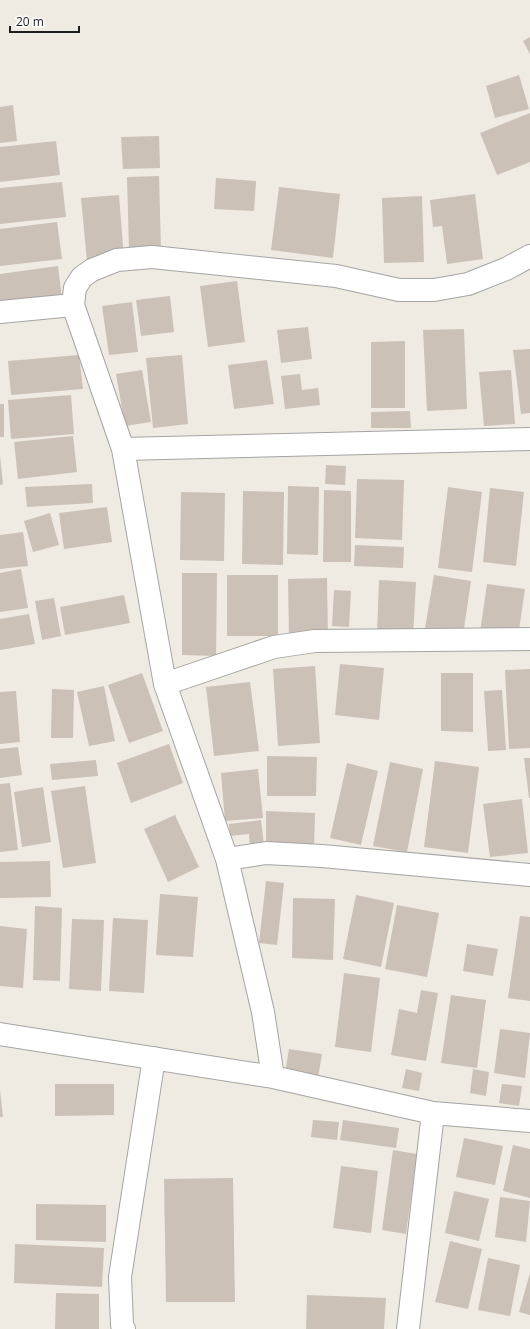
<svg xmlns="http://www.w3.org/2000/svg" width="530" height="1329" font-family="'Open Sans',sans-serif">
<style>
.building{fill:#cbc1b7}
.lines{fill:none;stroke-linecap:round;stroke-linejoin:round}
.street-casing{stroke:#a4a4a4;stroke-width:24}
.street{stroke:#fff;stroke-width:22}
</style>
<rect width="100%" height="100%" fill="#efebe2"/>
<!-- building -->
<path class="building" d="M530,37V54L523,41Z
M519,75L529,109L495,118L486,86Z
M13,105L17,141L0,143V107Z
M530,113V162L497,175L480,133Z
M159,136L160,168L123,169L121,137Z
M56,141L60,175L0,182V147Z
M159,176L161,249L129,250L127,177Z
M216,178L256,181L254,211L214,209Z
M62,182L66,217L0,224V188Z
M279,187L340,194L333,258L271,250Z
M475,194L483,259L447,264L442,226L433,227L430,200Z
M119,195L124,259L87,261L81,198Z
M422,196L424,262L384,263L382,198Z
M57,222L62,259L0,266V229Z
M58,266L62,298L0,306V274Z
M237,281L245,342L208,347L200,286Z
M170,296L174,332L141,336L136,300Z
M132,302L138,352L109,355L102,306Z
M308,327L312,359L281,363L277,330Z
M464,329L467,409L427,411L423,330Z
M405,341V408H371V342Z
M530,349V413L521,414L513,350Z
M79,355L83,389L11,395L8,361Z
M182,355L188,424L153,428L146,358Z
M267,360L274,404L234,409L228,365Z
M142,370L151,422L125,426L116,374Z
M511,370L515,424L484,426L479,372Z
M300,374L302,390L318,388L320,405L285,409L281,376Z
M71,395L74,434L11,439L8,400Z
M0,404H4V437H0Z
M410,411L411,428H371V412Z
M73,436L77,472L18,479L14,442Z
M0,456L3,484L0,485Z
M326,465L346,466L345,485L325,484Z
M357,479L404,480L402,540L355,538Z
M92,484L93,503L27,507L25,487Z
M288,486L319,487L318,555L287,554Z
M448,487L482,492L472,572L438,568Z
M490,488L524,492L516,566L483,562Z
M324,490L351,491V562H323Z
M243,491L284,492L283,565L242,564Z
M181,492L225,493L224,561L180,560Z
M107,507L112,542L64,549L59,513Z
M50,513L59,545L33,552L24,521Z
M23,532L28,566L0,569V535Z
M355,545L404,547L403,568L354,566Z
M21,569L28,608L0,612V573Z
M182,573H217L216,656L182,655Z
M227,575H278V636H227Z
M434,575L471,581L463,635L425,628Z
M327,578L328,637L289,638L288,579Z
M379,580L416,582L413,636L377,634Z
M487,584L525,589L518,637L480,632Z
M334,590L351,591L349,627L332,626Z
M124,595L130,623L65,635L60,607Z
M54,598L61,636L42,640L35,601Z
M29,614L35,644L0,650V619Z
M340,664L384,668L379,720L335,715Z
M315,666L320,743L278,746L273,669Z
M530,669V748L509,749L505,670Z
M142,673L163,731L129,743L108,685Z
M441,673H473V732L441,731Z
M250,682L259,751L214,756L206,687Z
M104,686L115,741L89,746L77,692Z
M52,689L74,690L73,738H51Z
M502,690L506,750L488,751L484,691Z
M16,691L20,742L0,744V692Z
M169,744L183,783L131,803L117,763Z
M18,747L22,775L0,778V749Z
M267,756L317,757L316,796H267Z
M524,758H530V798H529Z
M96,760L98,776L52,780L50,764Z
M435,761L479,767L468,853L424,847Z
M390,762L423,769L407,852L373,846Z
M347,763L378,771L361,845L330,838Z
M258,769L263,818L225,821L221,773Z
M10,783L18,850L0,852V784Z
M85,786L96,863L63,868L51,791Z
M43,787L51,842L22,847L14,792Z
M522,799L528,853L490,857L483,804Z
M266,811L315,813L314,849L266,847Z
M175,815L199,867L168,882L144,829Z
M261,820L264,845L250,847L249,834L230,836L229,824Z
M50,861L51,897L0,898V862Z
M266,881L284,883L277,945L259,943Z
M160,894L198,897L193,957L156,955Z
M356,895L394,903L381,967L343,959Z
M293,898L335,899L333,960L292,958Z
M397,905L439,913L427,977L385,969Z
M35,906L62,908L60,981L33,980Z
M520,916L530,917V1001L508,998Z
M113,918L148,920L144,993L109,991Z
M72,919L104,920L101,991L69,989Z
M0,926L27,929L23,988L0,986Z
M467,944L498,949L493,976L463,971Z
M344,973L380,978L371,1052L335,1047Z
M421,990L438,993L426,1061L391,1055L399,1009L417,1013Z
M451,995L486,1000L477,1068L441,1063Z
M500,1029L530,1033L525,1078L494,1073Z
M289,1049L322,1054L318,1078L285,1073Z
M406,1069L422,1073L419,1091L402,1088Z
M473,1069L489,1072L486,1096L470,1093Z
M55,1084H114V1115L55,1116Z
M502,1084L522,1086L519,1106L499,1103Z
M0,1090L3,1117H0Z
M313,1120L339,1122L337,1140L311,1137Z
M343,1120L399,1128L396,1148L340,1140Z
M464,1138L503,1146L495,1185L456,1177Z
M513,1145L530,1149V1198L503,1191Z
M393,1150L417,1154L406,1234L382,1230Z
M341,1166L378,1171L371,1233L333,1228Z
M233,1178L235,1302H166L164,1179Z
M454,1191L489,1199L479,1241L445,1233Z
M500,1197L530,1201L526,1242L495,1237Z
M36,1204L106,1205V1242L36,1240Z
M450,1241L482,1249L468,1309L435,1302Z
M15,1244L104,1248L102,1287L14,1283Z
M488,1258L520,1265L510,1316L478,1310Z
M530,1273V1315L519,1312Z
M56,1293L99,1294V1329H55Z
M307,1295L386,1298L384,1329H306Z"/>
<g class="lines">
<!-- street casing -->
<g class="street-casing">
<path id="street" d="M0,312L73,305
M123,449L530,439
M165,684L274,647L315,641L530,639
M227,859L266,853L322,856L530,875
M0,1034L273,1077L433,1113L530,1121
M273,1077L263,1012L227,859L165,684L123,449L73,305L75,288L82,277L92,270L117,260L152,257L336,276L399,290H434L468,284L506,269L530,256
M124,1329L122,1325L120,1277L154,1058
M408,1329L433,1113"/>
</g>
<!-- street -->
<use href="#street" class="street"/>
</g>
<!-- scale -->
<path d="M10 26v6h69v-6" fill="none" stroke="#1d1d1d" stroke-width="2"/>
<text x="16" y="26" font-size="12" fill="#1d1d1d" stroke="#ffffff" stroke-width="3" paint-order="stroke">20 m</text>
</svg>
